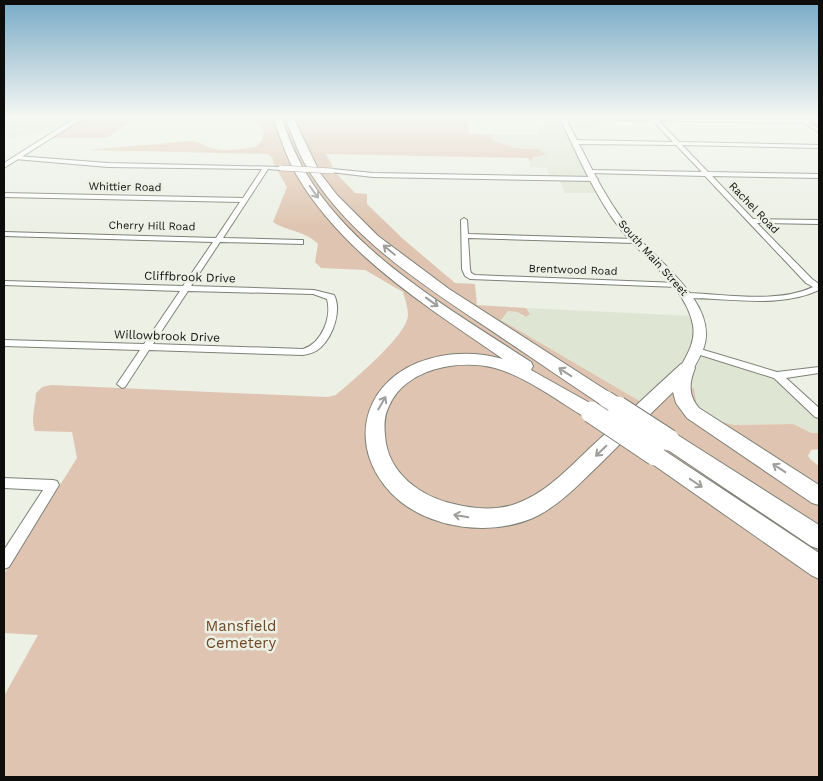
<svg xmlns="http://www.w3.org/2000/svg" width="823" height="781" font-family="'Work Sans',sans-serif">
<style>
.built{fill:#dfe5d3}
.green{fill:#dfc5b1}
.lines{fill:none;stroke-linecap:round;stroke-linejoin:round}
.street-casing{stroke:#7e8177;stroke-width:2}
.secondary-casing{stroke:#7e8177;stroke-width:2}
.highway-casing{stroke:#7e8177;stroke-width:2}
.street{fill:#fff;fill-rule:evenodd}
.secondary{fill:#fff;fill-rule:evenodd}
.highway{fill:#fff;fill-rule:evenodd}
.street-bridge-casing{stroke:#7e8177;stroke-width:6;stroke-linecap:butt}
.highway-bridge-far1-casing{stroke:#7e8177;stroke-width:18;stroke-linecap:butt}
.highway-bridge-casing{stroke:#7e8177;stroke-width:23;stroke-linecap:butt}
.street-bridge{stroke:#fff;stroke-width:5}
.highway-bridge-far1{stroke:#fff;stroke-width:16}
.highway-bridge{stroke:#fff;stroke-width:21}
.oneway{stroke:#9e9f9d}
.labels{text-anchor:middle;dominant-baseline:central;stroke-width:5;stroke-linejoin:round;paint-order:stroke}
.far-street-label{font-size:11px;fill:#0d0e0b;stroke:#ecf0e5}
.street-label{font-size:12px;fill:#0d0e0b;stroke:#ecf0e5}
.near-park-label{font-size:15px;fill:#714825;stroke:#ecf0e5}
</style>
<rect width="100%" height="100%" fill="#ecf0e5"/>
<!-- built -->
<path class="built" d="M10,117H80L56,132L48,131L4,139V120Z
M508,117H604L594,118L600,129H570L604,193H565L560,180H551L547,168L531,167L529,161L537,156H544L539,149L511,147L492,140L490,138L493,135H540L534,118Z
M526,308L693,316L694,330L691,353L763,374L781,383L819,419V433H813L793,424L734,425L719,421L697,406L694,396L643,403L501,320L508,311L517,312L523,317L530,314Z"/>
<!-- green -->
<path class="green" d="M84,117H135L107,138H52Z
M242,117L467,118L469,134L493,135L490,138L492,140L515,148L539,149L546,155L534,157L530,161L528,158L326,154L334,169L275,167L272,157L268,154L88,150L191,141C202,142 200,144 208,147C222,153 242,149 256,147L262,140L264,130L254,118Z
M277,170L336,173L355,193L367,194V204L402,238L455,283L475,284L477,305L526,308L530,314L526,317L517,312L508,311L501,320L643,403L687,384L694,389L697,406L719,421L734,425L793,424L812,433H819V449L811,450L808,456L811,460L819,466V777H4V696L38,635L4,633V574L77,458L72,432L35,431C30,419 36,405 36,393L42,387L51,385L327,397L336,395C352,381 407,336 408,315C408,308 405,299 403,292L365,270L321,268L315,262L318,244C306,231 286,231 273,222L287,187Z"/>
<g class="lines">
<!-- street casing -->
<g class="street-casing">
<path id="street" d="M652,118H656L679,142L819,145V148L682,145L708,172L819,174V178L712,176L753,219L819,220V224L757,223L812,279L819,284V290C787,305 749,301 715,299C704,298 693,299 683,297L682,295L686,293C725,294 777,304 813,287L806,283L705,176L589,173L588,172L591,170L702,172L676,145L575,144L572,142L575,140L673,142L652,120Z
M802,120H806L819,129V132L802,122Z
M17,156L108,163L283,167L284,168L281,170L268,169L223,238L300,240H303V244L220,242L191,286L314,290L334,295C342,310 333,336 321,347C316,352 310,354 303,355L149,350L125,387L122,388L117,384L140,350L4,346V340L144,344L180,291L4,285V281L183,286L213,242L4,236V232L216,238L240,202L4,197V193L243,198L262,169L108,167L15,159V157ZM188,291L313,294L327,299C332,317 322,343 303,349L153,344Z
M332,169L373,173L595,177L598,179L595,181L373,177L330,172V170Z
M464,218L467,220L468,234L634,239L638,241L634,243L468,238L470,269L471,273L475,275L678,283L682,285L678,287L470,279L465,276L462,269L461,220Z
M697,348L777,372L819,367V373L786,378L819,408V418L815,417L774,378L694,353L692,351Z
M4,478L53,480L57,481L59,485L9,567L4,569V550L43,490L4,488Z"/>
</g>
<!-- secondary casing -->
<g class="secondary-casing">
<path id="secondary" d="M77,117H85L4,168V163Z
M532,117L819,119V123L566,119C585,154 601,192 625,223C649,255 719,301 704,347C701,355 696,364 692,371H682L680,368C687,355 696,341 693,325C686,286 641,257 618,226C594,194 578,155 560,119H535Z"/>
</g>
<!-- highway casing -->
<g class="highway-casing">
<path id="highway" d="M273,117H281C288,136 295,155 306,173C354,255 453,311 531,362L533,366L531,370L597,407L600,412L597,417L591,419L585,417C556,400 527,377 495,368C459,359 406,368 389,406C384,416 384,425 385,435C387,473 421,497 454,504C474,509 498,511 518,503C547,492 570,467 592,446C622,419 651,391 681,364L687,362L693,364L695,368C689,383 688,395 699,408L819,485V505L812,503L687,418L676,403L673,392C648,416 624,440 600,464C581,482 563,502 539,515C494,538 427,530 391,493C349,449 360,387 417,363C445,352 474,351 503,359C428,307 343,255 296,174C286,156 280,136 273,117Z
M287,117L294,119L320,173L337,195L378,236L449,289L612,394L615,399L612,404L606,406L600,404C561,378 522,351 483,325C420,283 353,239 311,174C300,157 293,138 286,119Z
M669,432L676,434L819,525V549L811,546L662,446L659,440L662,434Z
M655,447L662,449L819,553V579L811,575L648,461L645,455L648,449Z"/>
</g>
<!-- street -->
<use href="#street" class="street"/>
<!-- secondary -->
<use href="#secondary" class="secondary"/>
<!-- highway -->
<use href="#highway" class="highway"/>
<!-- street-bridge casing -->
<g class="street-bridge-casing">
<path id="street-bridge" d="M281,168L332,171"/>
</g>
<!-- highway-bridge-far1 casing -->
<g class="highway-bridge-far1-casing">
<path id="highway-bridge-far1" d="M606,399L620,408"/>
</g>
<!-- highway-bridge casing -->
<g class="highway-bridge-casing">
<path id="highway-bridge" d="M618,407L669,440
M591,412L655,455"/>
</g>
<!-- street-bridge -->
<use href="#street-bridge" class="street-bridge"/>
<!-- highway-bridge-far1 -->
<use href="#highway-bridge-far1" class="highway-bridge-far1"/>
<!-- highway-bridge -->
<use href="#highway-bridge" class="highway-bridge"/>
</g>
<!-- one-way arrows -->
<defs><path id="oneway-shaft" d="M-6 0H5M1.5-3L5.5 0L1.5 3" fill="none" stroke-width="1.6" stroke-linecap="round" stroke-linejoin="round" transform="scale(1.25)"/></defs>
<g class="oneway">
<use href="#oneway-shaft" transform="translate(314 192) rotate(54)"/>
<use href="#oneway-shaft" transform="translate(389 250) rotate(-140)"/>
<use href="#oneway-shaft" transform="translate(432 302) rotate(36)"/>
<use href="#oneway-shaft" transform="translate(565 372) rotate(-147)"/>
<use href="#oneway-shaft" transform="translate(382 403) rotate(-60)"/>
<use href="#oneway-shaft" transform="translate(601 451) rotate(136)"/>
<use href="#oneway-shaft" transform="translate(779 468) rotate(-147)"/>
<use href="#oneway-shaft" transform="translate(696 483) rotate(34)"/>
<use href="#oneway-shaft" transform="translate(461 516) rotate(-170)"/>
</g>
<!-- sky -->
<linearGradient id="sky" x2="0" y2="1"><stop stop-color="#79aac6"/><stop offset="0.52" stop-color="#f6f8f3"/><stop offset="1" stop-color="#f6f8f3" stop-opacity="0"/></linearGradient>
<rect width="823" height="226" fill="url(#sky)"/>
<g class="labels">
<!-- far-street labels -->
<g class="far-street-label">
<text transform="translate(125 187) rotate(1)">Whittier Road</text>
<text transform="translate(754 208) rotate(46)">Rachel Road</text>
<text transform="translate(152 226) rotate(1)">Cherry Hill Road</text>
<text transform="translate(653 258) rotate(48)">South Main Street</text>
<text transform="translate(573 270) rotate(2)">Brentwood Road</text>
</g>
<!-- street labels -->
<g class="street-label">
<text transform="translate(190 277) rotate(2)">Cliffbrook Drive</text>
<text transform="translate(167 336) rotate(2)">Willowbrook Drive</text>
</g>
<!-- near-park labels -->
<g class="near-park-label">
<text x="241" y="626">Mansfield<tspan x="241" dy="17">Cemetery</tspan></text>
</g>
</g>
<!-- border -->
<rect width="823" height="781" fill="none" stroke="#0d0e0b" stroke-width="10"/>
</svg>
